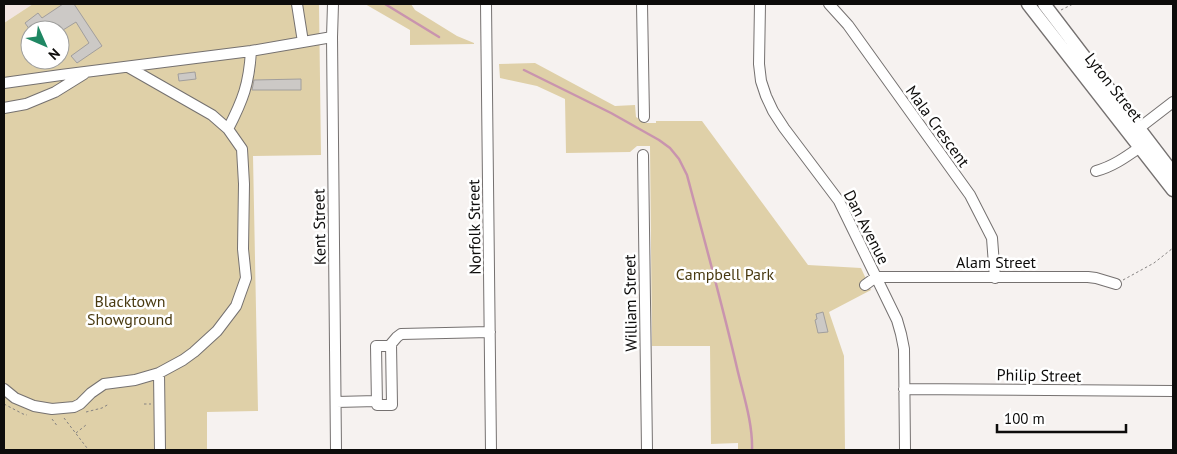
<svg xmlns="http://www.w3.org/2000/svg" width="1177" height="454" font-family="'PT Sans',sans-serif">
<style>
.built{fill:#f1e5e1}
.green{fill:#dfd0a8;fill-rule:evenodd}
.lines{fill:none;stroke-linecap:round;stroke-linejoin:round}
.stream{stroke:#c994ae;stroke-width:2.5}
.building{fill:#ccc9c6;stroke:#a19e9c}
.minor-casing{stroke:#757170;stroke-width:12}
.major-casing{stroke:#757170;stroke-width:15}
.path{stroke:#858281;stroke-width:1;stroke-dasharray:2.5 2.5;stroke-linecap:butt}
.minor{stroke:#fff;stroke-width:10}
.major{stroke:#fff;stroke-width:12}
.labels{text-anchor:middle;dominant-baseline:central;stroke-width:5;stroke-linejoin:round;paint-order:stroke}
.street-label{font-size:16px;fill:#0d0c0b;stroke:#fff}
.park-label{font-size:16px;fill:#493a11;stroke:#fff}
</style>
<rect width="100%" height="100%" fill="#f6f2f0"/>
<!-- built -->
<path class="built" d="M4,4H33L4,23Z"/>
<!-- green -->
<path class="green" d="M33,4H319L321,155L253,156L258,411L207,412V450H4V23ZM30,30H60V60H30Z
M365,4H411L415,10L457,36L474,43V44L410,45V30Z
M535,63L615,106L635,105L636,117L646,123H656V121H702L808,265L861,268L871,290L829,312L844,356L845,450H738V443L711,444L710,346H652L650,146H637L630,152L566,153L565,99L537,86L500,78L499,64Z"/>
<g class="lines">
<!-- stream -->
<path class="stream" d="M385,4L439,37
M524,70L611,113L659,140L670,148L679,159L687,175C704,239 722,303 737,368C743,394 753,423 752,450"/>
</g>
<!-- building -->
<path class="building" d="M63,4H74L102,46L77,63L71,56L89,43L76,22L63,30H30L25,23L38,13L42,18Z
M195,72L196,79L179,81L178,74Z
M301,79V90H252L254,80Z
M823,312L828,332L818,333L815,320L817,319L816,314Z"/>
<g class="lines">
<!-- minor casing -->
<g class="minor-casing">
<path id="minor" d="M297,4L303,42
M333,4L332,37L336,450
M486,4L491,450
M642,4L644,117
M760,4L759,64L761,81L766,96L773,111L784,128L839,201L897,320L901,334L904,349L905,450
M829,4L848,25L970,195L992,238L995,278
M128,67L212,115L228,129L242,149L244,184L243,249L246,278L236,306L217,331L194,352L183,360L159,373L160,450
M4,83L61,75L251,51L332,37
M4,108L26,104L55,92L84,74
M228,129C243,100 249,84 251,51
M1134,132L1173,102
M643,155L647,450
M1096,171C1115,166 1130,154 1146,143
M865,285L876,277H1088L1096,278L1116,284
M391,346H376L377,405H392L391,344L397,337L401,334L490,332
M4,389L15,398L34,406L52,409L74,407L80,404L91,393L104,384L135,380L159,373
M904,389L1173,391
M336,402L377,401"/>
</g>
<!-- major casing -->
<g class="major-casing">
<path id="major" d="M1028,4L1173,190
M1044,4L1173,173"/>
</g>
<!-- path -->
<path class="path" d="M1061,10L1073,4
M1123,280L1154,263L1173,248
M4,404L23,414L27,415
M144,404H151
M86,412L102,408L109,404
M64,418L87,448
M52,419L58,427
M76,433L86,425"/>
<!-- minor -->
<use href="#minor" class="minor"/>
<!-- major -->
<use href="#major" class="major"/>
</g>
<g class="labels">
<!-- street labels -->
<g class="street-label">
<text transform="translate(1114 87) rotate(52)">Lyton Street</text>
<text transform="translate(938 126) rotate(54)">Mala Crescent</text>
<text transform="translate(319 227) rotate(-91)">Kent Street</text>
<text transform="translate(474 227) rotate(-91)">Norfolk Street</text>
<text transform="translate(867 227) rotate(63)">Dan Avenue</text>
<text x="996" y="262">Alam Street</text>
<text transform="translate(630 303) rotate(-91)">William Street</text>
<text transform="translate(1039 375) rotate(1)">Philip Street</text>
</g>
<!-- park labels -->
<g class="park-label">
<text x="725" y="274">Campbell Park</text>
<text x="130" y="301">Blacktown<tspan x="130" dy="18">Showground</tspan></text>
</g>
</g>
<!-- border -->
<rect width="1177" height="454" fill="none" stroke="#0d0c0b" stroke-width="10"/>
<!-- north arrow -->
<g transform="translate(45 45) rotate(135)"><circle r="24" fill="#ffffff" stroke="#9e9e9d"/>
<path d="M0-4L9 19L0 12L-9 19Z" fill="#1f8763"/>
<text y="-8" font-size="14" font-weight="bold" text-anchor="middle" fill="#0d0c0b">N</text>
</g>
<!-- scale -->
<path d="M997 424v8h129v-8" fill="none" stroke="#0d0c0b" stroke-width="2.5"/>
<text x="1004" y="424" font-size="15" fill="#0d0c0b" stroke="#ffffff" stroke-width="4" paint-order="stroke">100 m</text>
</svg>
